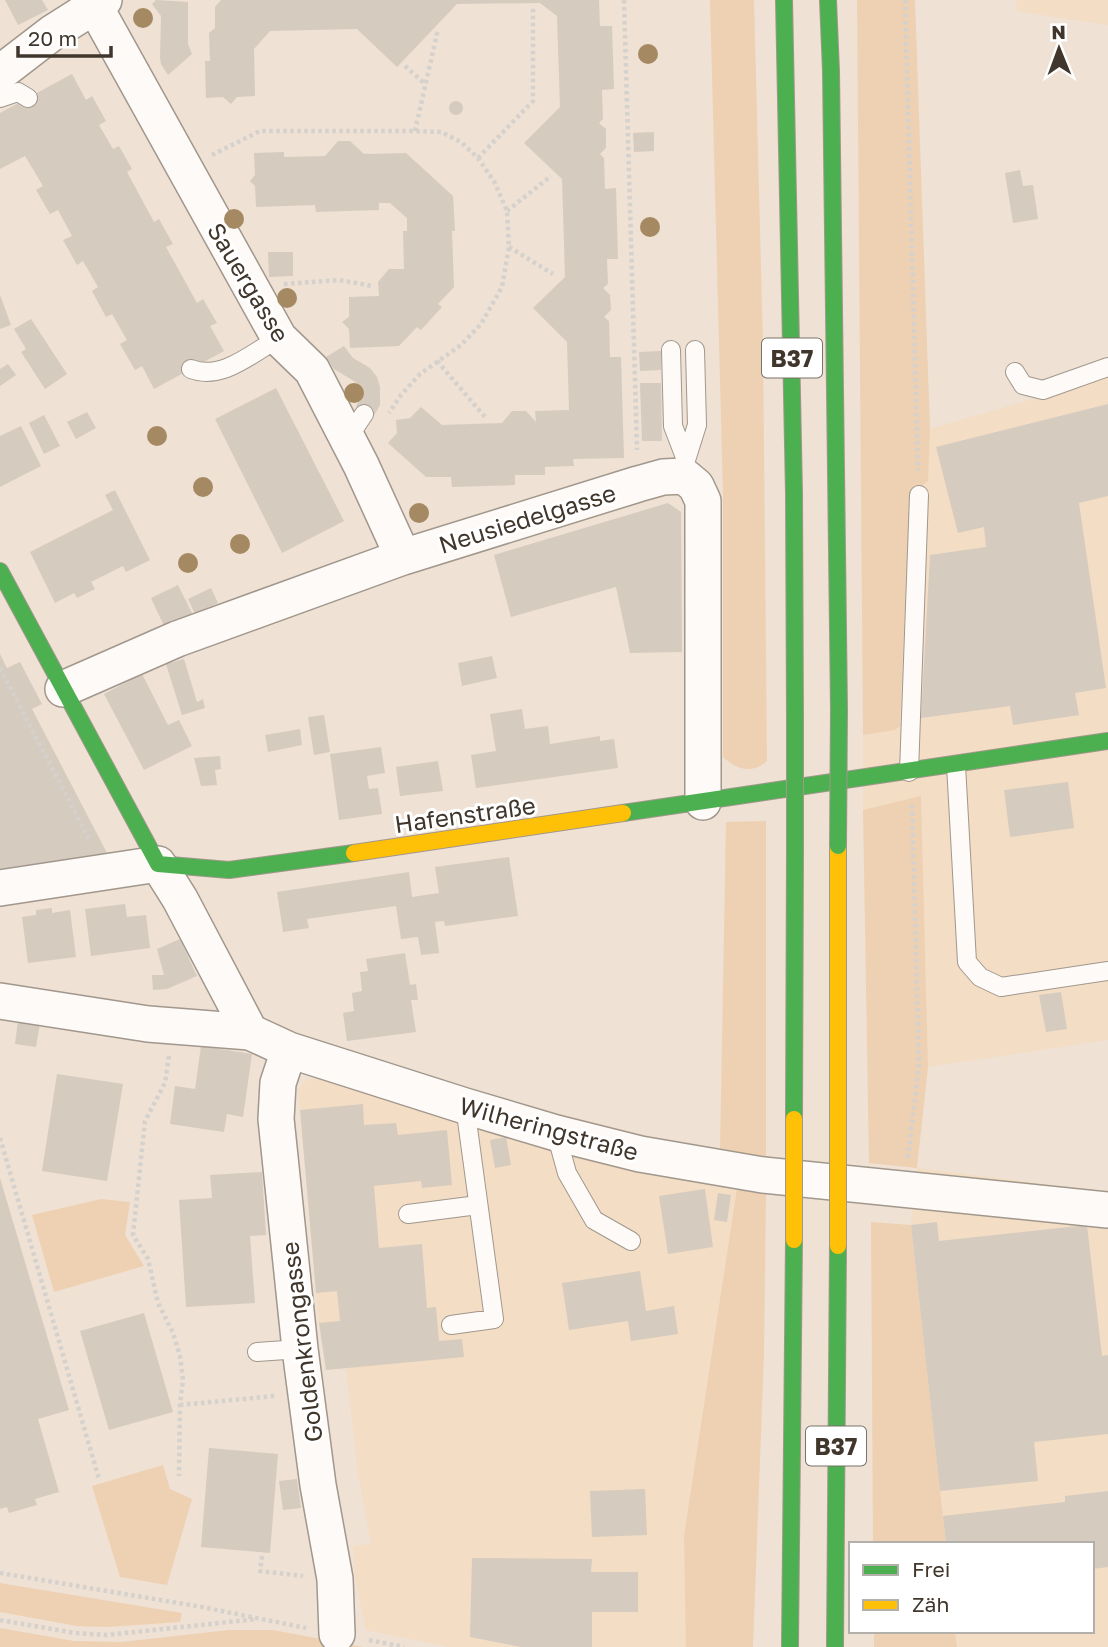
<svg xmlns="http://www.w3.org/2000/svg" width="1108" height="1647" font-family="'Golos Text',sans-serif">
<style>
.built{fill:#f3ddc4}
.green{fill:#eed1b2}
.building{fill:#d6cbbf}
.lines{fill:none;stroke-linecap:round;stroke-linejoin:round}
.lane-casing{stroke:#a1978c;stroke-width:20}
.street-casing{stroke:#a1978c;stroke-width:38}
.fast-casing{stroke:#a1978c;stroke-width:18}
.slow-casing{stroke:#a1978c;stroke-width:18}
.path{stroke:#d5d1cd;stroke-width:4.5;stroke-dasharray:3.5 3.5;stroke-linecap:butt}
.lane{stroke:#fdfaf8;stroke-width:18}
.street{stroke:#fdfaf8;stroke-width:35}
.fast{stroke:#4caf50;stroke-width:16}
.slow{stroke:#ffc107;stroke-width:16}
.fast-bridge-casing{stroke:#a1978c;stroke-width:18;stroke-linecap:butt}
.slow-bridge-casing{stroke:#a1978c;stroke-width:18;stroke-linecap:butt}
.fast-bridge{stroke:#4caf50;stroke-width:16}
.slow-bridge{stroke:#ffc107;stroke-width:16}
.tree{fill:#a58962}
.labels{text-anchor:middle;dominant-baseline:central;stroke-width:6;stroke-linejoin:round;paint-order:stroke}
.shield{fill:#fff;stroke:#79726b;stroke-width:2}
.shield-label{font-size:23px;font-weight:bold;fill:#40362c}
.street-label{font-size:24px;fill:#40362c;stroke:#fff}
</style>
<rect width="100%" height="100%" fill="#efe1d3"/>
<!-- built -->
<path class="built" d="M1016,0H1108V25L1017,11Z
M1108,377V1040L928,1067L921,797L863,810V735L895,730L900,725L910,495L928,481L930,429Z
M316,1078L542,1144L634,1168L737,1188L684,1536L686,1647H450L366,1630L356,1582L353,1546L371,1544L358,1473L346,1368L326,1370L319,1323L298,1090L306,1080Z
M917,1168L1108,1192V1647H957L955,1631H1092V1544H946L911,1225Z"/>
<!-- green -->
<path class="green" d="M710,0H754L763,346L767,761C752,774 737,770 723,757V496Z
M857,0H915L930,429L928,481L910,495L900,726L895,730L863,735Z
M921,796L928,1067L917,1168L869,1163L863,810Z
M766,821V1159L720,1151L726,822Z
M737,1188L766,1194L764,1354L753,1647H686L684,1536Z
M101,1199L130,1202L125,1235L144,1266L54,1292L32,1215Z
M871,1222L911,1225L946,1544H873Z
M163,1465L170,1489L192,1499L167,1585L120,1577L92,1486Z
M0,1583L182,1613L180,1622L107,1627L77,1626L0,1612Z
M0,1628L74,1641L122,1642L229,1630H273L363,1647H0Z
M874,1631H955L957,1647H874Z"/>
<!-- building -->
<path class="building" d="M5,0H42L48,10L18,25Z
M156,0L188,2V44L192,54L168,75L161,64L160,57L161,16L152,4Z
M221,0H599L600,26H612L614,89L602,90L603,119L599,123L606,129V148L600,154L604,158L605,189L616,188L618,259H607L608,284L603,288L610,295L611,310L604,317L609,321L610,357H621L624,458L573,459L574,466L545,467V475H515V485L452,487L451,477H426L388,443L397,433L396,420L410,418L421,407L442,425L502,423L512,411H526L536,422L535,411L569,410L567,342L533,308L565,277L562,179L524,143L560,107L557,16L540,3L457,4L397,67L357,29L270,31L254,49L255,96L237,97L231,104L223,97L206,98L205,61H210L209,33L215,28V7Z
M72,74L86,100L92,96L106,121L99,125L113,149L119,146L132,169L127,172L154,222L159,219L173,244L166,247L197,303L203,299L217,323L210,326L224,351L154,389L142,366L135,370L120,344L127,340L112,314L106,317L92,291L98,287L83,261L77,265L63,240L72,236L58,210L50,214L36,190L43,186L25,156L0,169V113Z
M449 108a7 7 0 1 1 14 0a7 7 0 1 1-14 0Z
M654,132V151L634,152L633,133Z
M338,141H350L364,154L406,153L453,196L455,231H452L454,287L438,304L442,307L421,330L417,327L399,346L350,348L349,329L342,322L349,317V297L379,296L378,282L389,269H404L403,231H407V218L390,203H379V210L316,212L315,205L256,207L255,186L250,181L255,175L254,153L284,152V157L325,156Z
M1020,170L1023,186L1033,185L1038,219L1013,223L1005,173Z
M268,252H293V276L269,277Z
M0,295L11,325L0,329Z
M31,319L67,374L45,389L21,352L26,349L14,329Z
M344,346L353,358L370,368L377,377L380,387V405L371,421L356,407L361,395L357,383L334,369L326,357Z
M661,351V370L640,371L639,352Z
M8,364L16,375L0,386V369Z
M640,383H661L662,441H642Z
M276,388L344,521L282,553L215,419Z
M1108,404V496L1079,503L1106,688L1075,693L1079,715L1013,725L1010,706L921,718L930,555L986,547L984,527L958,533L936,447Z
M87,412L96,428L76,439L67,422Z
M44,415L60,446L44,454L29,423Z
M21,426L41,466L0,487V436Z
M115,490L150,560L126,572L123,566L91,582L95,589L77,598L74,593L55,603L30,552L113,510L105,495Z
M668,503L681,512L682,652L630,653L616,587L511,617L494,555Z
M178,585L193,615L165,628L151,598Z
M211,588L218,603L195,614L188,599Z
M0,654L7,668L20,662L42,704L32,709L108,855L0,870Z
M492,656L497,678L462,686L458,663Z
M184,659L197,702L203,699L205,708L182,715L166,664Z
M142,674L168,725L179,720L192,746L144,770L104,694Z
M522,709L525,729L548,726L550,744L600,736V741L614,739L618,768L476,788L471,755L496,751L490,714Z
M324,715L330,752L314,755L308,717Z
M300,729L302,745L268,752L265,735Z
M381,747L385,773L367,776L369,789L378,788L382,814L339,820L330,754Z
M220,756L221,769L215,770L217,785L201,786L194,758Z
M438,761L443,791L400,796L396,767Z
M1068,782L1074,828L1010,837L1004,790Z
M509,857L518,916L445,926L444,921L435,922L439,953L421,955L418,937L401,939L396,906L307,919L309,928L283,932L277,892L409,872L412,897L439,893L435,867Z
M125,904L127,917L146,915L150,948L91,956L85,909Z
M52,908V913L70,910L76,957L28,963L22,917L36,915V910Z
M180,939L197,976L167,989L153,990L152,975H164L157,949Z
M405,953L410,985L416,984L418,1000H411L416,1032L347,1041L343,1013L354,1011L352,993L362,991L360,972L368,971L366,959Z
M1061,992L1067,1029L1046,1032L1039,995Z
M18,1020L40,1023L36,1047L15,1044Z
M201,1046L252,1054L243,1117L227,1114L224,1132L170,1124L175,1086L195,1089Z
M57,1074L123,1084L107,1181L42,1171Z
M363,1104L364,1125L396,1123L398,1135L447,1130L452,1185L422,1188L421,1181L374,1186L379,1248L422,1244L427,1308L436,1307L439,1341L462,1339L464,1357L326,1370L319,1323L340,1321L337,1291L316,1293L300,1110Z
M506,1137L511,1165L495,1168L490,1140Z
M262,1172L266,1235L250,1236L255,1303L186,1307L179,1200L212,1198L210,1175Z
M0,1178L69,1410L38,1419L59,1492L35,1499L37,1505L9,1513L7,1507L0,1509Z
M705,1189L713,1247L668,1254L659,1196Z
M718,1193L731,1195L727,1222L714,1220Z
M937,1222L939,1241L1087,1225L1102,1356L1108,1355V1434L1034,1442L1038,1481L940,1491L911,1225Z
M640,1271L646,1311L674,1306L678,1334L631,1341L628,1321L569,1330L562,1283Z
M144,1313L173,1412L109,1430L80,1331Z
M209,1448L278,1454L270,1553L201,1547Z
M297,1479L301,1508L283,1510L279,1481Z
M645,1489L647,1535L592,1537L590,1491Z
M1108,1491V1567L1092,1569V1544H946L943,1516L1065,1502V1496Z
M472,1558L592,1559L591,1572H638V1612H592V1647H521L470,1637Z"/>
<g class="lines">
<!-- lane casing -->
<g class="lane-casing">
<path id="lane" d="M0,98L18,92L28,98
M671,350L673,426L686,460
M191,369C222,381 252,353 279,338
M1015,372L1023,385L1043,390L1108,367
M348,438L364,414
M684,476L686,460L697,425L695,350
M956,765L967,962L980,977L1001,987L1108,971
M909,772L919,495
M556,1133L567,1173L594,1220L631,1241
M408,1214L478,1205
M451,1325L494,1319L465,1106
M257,1352L300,1349"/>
</g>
<!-- street casing -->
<g class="street-casing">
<path id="street" d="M94,5L279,338L312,370L361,465L403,557
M0,73L52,33L104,0
M63,689L177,639L403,557L638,484L663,477L684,476L696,486L703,501V802
M0,888L158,864L180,899L250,1032
M0,1001L148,1024L250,1032L289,1050L465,1106L556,1133L640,1154L763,1175L1108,1210
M289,1050L278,1083L276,1119L300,1349L318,1485L335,1579L337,1634"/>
</g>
<!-- fast casing -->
<g class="fast-casing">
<path id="fast" d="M784,0L794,493L795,716
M828,0L831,71L839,710
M0,571L158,864L229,870L354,853
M623,813L1108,741
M794,1119L795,852
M790,1647L794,1240
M835,1647L838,1246"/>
</g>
<!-- slow casing -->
<g class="slow-casing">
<path id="slow" d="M838,846V1124
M354,853L623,813"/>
</g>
<!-- path -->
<path class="path" d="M624,0L637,450
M905,0L918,471
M405,66L424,83
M415,131L438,29
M212,155L260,131H415L441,132L461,142L478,158L495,183L507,211L509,247L502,287L481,324L461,345L420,374L401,395L389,413
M478,158L533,101V7
M507,211L551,176
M509,247L553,274
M284,284L339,280L372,286
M437,361L485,417
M0,668L90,841
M169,1056L165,1083L145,1121L133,1235L148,1259L158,1303L173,1333L180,1356L183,1380L180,1405L179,1476
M0,1138L99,1479
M908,1158L919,1063L912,804
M180,1405L274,1396
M262,1556L260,1571L303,1576
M0,1573L202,1607L306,1628
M0,1620L75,1633L107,1635L257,1619
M369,1640L404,1647"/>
<!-- lane -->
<use href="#lane" class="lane"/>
<!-- street -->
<use href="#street" class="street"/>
<!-- fast -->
<use href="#fast" class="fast"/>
<!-- slow -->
<use href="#slow" class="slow"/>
<!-- fast-bridge casing -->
<g class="fast-bridge-casing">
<path id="fast-bridge" d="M795,716V852
M838,846L839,710"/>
</g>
<!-- slow-bridge casing -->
<g class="slow-bridge-casing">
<path id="slow-bridge" d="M794,1119V1240
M838,1124V1246"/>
</g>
<!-- fast-bridge -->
<use href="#fast-bridge" class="fast-bridge"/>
<!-- slow-bridge -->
<use href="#slow-bridge" class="slow-bridge"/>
</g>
<!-- trees -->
<g class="tree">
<circle cx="143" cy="18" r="10"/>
<circle cx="648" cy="54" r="10"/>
<circle cx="234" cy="219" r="10"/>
<circle cx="650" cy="227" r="10"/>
<circle cx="287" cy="298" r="10"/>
<circle cx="354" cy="393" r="10"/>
<circle cx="157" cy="436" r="10"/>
<circle cx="203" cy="487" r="10"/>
<circle cx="419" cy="513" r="10"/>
<circle cx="240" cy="544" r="10"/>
<circle cx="188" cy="563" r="10"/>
</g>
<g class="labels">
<!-- shield labels -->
<g class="shield">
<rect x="762" y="338.5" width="60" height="39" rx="5"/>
<rect x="806" y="1426.5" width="60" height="39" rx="5"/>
</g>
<g class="shield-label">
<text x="792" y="358">B37</text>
<text x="836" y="1446">B37</text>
</g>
<!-- street labels -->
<g class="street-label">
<text transform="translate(249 282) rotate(59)">Sauergasse</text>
<text transform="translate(527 518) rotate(-17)">Neusiedelgasse</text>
<text transform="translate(465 814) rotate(-8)">Hafenstraße</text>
<text transform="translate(549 1128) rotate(15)">Wilheringstraße</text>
<text transform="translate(301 1342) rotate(-97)">Goldenkrongasse</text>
</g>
</g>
<!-- legend -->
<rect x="849" y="1542" width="245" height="91" fill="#ffffff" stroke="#b3afab" stroke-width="2"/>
<rect x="863" y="1565" width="35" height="10" fill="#4caf50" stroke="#b3afab" stroke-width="2"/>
<text x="912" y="1577" font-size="21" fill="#40362c">Frei</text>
<rect x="863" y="1600" width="35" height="10" fill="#ffc107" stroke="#b3afab" stroke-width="2"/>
<text x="912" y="1612" font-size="21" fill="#40362c">Zäh</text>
<!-- north arrow -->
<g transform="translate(1059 49) rotate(359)" stroke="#ffffff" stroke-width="5" paint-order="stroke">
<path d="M0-5L12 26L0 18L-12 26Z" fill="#40362c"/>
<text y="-10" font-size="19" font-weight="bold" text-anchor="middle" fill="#40362c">N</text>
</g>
<!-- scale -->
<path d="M18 46v10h93v-10" fill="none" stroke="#40362c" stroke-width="3.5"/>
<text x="28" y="46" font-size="21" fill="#40362c" stroke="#ffffff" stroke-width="5" paint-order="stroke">20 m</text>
</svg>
